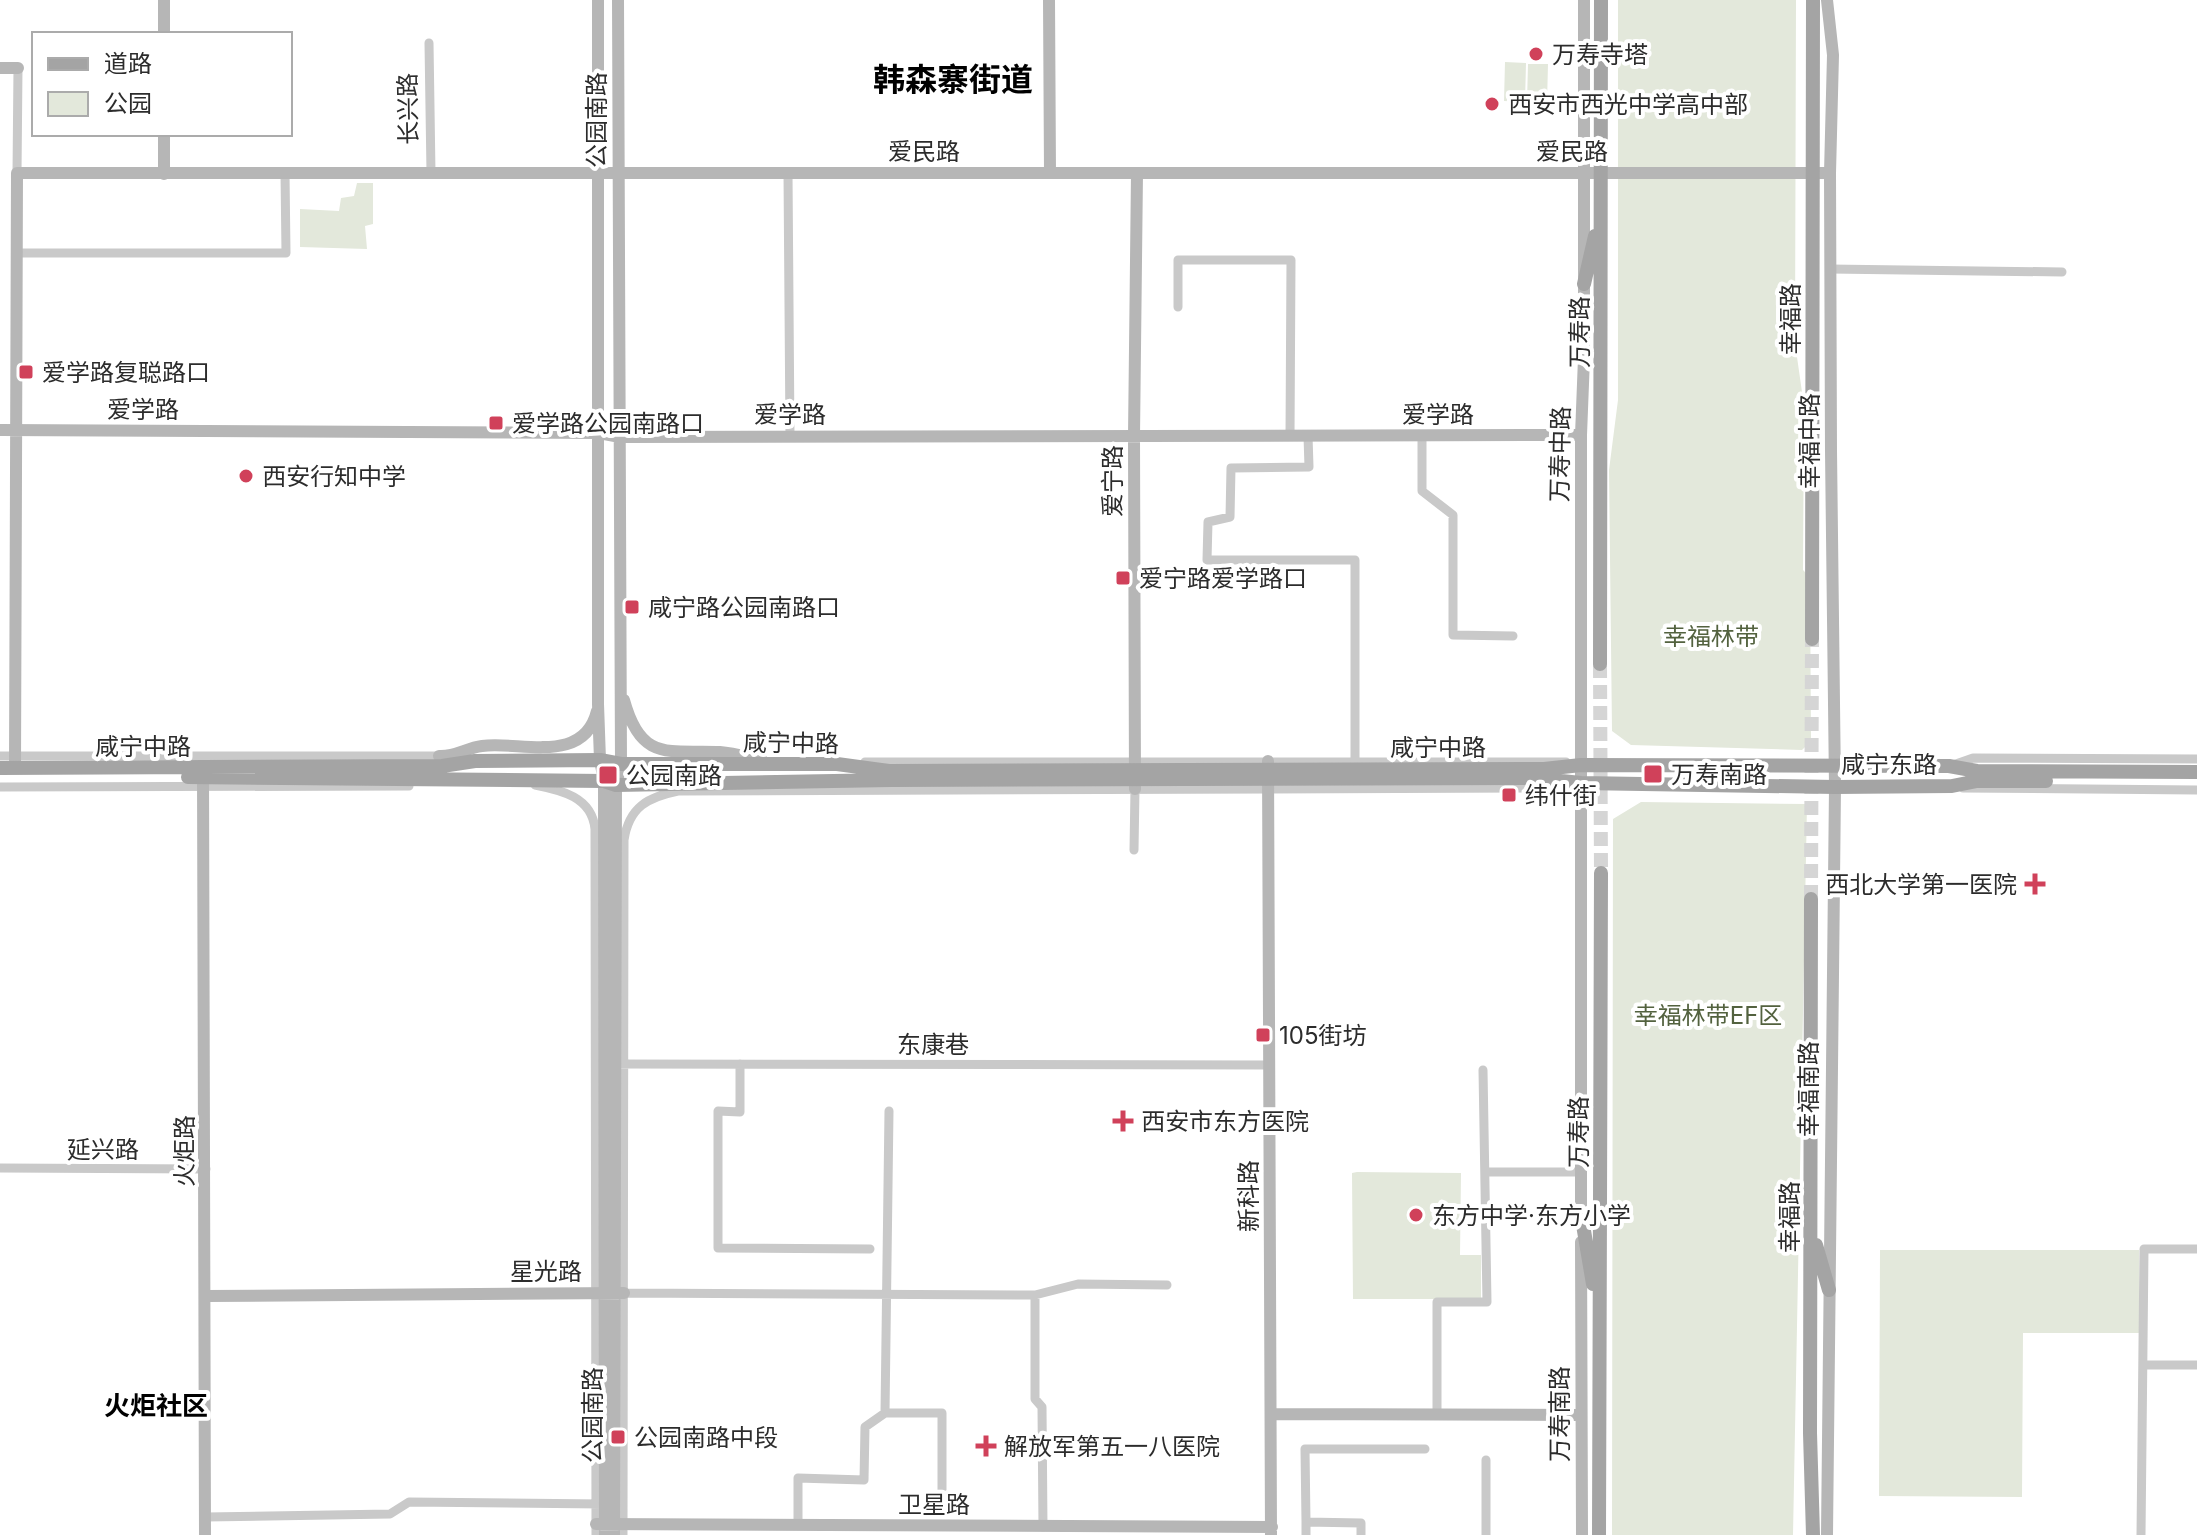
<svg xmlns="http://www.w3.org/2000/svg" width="2197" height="1535" font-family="Inter,'Noto Sans SC',sans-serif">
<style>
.green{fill:#e3e8db}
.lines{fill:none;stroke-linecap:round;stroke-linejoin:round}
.primary-tunnel{stroke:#d5d5d5;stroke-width:14;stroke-dasharray:14 7;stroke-linecap:butt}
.street{stroke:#c9c9c9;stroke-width:9}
.secondary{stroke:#b6b6b6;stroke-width:12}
.primary{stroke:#a4a4a4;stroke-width:14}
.poi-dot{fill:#d0415a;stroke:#fff;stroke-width:3}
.labels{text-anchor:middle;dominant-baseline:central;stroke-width:8;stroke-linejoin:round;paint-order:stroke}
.poi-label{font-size:24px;fill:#2c2c2c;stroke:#fff;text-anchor:start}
.street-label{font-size:24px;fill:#2c2c2c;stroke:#fff}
.park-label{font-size:24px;fill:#53623f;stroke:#fff}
.neighbourhood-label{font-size:26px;font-weight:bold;fill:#000;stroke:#fff}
.district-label{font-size:32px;font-weight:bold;fill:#000;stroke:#fff}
</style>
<rect width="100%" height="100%" fill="#fff"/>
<!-- green -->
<path class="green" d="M1618,0H1796L1795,343L1804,406L1803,570L1810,577L1811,741L1802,750L1631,745L1612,731L1609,470L1618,400Z
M1505,62L1526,63L1525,102L1504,101Z
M1528,64H1548L1547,103L1527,102Z
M357,183H373V224L365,226L367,249L300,247V209L339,211L341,198L354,196Z
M1641,802L1807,804L1793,1535H1612L1613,819Z
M1357,1172L1461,1173L1460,1255H1481V1299H1353L1352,1173Z
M1880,1250H2139V1333H2023L2022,1497L1879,1496Z"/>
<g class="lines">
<!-- primary-tunnel -->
<path class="primary-tunnel" d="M1600,664L1601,873
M1811,899L1812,639"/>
<!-- street -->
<path class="street" d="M429,43L431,173
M17,173L18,68
M788,173L790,436
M17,253H286L285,173
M1830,269L2062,272
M1178,307V260H1291L1290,436
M1308,436L1309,467L1231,468L1230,517L1208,522L1207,560H1355V761
M1422,436V491L1453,515V635L1513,636
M0,756H444
M865,762H1566
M1953,765L1973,758L2197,759
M535,785C561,790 592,797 595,829L596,1535
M0,787L409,786
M671,788L678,791L1534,788L1551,784
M1963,788L2197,790
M1134,850L1135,789
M617,1064L1270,1065
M740,1064V1112L718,1111V1248L870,1249
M0,1168L206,1169
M1485,1172H1581
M624,1293L1035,1295L1078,1284L1167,1285
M1035,1295V1399L1042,1407L1043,1527
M2143,1365H2197
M885,1413H942V1498
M1437,1415V1302H1487L1483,1070
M1486,1460V1535
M206,1517L390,1514L409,1502L602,1504
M1306,1522V1535
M798,1525V1478L864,1480L865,1427L885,1413L889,1111
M623,1535L624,840C629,807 648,797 678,791
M1361,1535V1523L1306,1522L1305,1449H1425
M2141,1535L2144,1249H2197"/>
<!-- secondary -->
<path class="secondary" d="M164,0V34
M598,0V704L600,760L604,781L605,1535
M1049,0L1050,173
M0,68H18
M164,134V174
M0,430L599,433L620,437L1581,435
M624,700C641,762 668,750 720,752C735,753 749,758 763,761
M439,756C455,757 466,748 482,746C521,741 584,765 597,711
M1268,761L1271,1535
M15,768L17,173H1830
M203,770L205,1535
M1135,789L1134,436L1137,173
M1581,1220V435L1584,358V0
M1581,1242L1582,1535
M206,1296L624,1293
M1271,1414L1581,1415
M596,1524L1272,1527
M614,1535L616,785L621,764L618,0
M1827,1535L1835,787L1831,451L1830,173L1833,55L1827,0"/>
<!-- primary -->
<path class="primary" d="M1584,284L1595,236
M1812,639L1813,0
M1600,664L1601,0
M0,768L442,766L475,761L600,760L621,764H837L889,771L1544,769L1581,765L1949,766L1977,771L2197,772
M188,777L604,781L616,785L891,780L1532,778L1581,783L1835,787L1952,786L1977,781H2046
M1811,899L1810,1433L1813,1535
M1581,1213L1593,1284
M1816,1245L1829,1290
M1599,1535L1601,873"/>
</g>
<!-- markers -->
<g class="poi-dot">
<circle cx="1536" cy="54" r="8"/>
<circle cx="1492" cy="104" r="8"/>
<rect x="18" y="364" width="16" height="16" rx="4"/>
<rect x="488" y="415" width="16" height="16" rx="4"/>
<circle cx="246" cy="476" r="8"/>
<rect x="1115" y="570" width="16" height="16" rx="4"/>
<rect x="624" y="599" width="16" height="16" rx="4"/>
<rect x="1643" y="764" width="20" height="20" rx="4"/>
<rect x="598" y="765" width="20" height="20" rx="4"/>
<rect x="1501" y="787" width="16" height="16" rx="4"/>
<path d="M2031 872h8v8h8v8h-8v8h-8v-8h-8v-8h8z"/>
<rect x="1255" y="1027" width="16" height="16" rx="4"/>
<path d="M1119 1109h8v8h8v8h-8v8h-8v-8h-8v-8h8z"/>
<circle cx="1416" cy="1215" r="8"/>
<rect x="610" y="1429" width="16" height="16" rx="4"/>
<path d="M982 1434h8v8h8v8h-8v8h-8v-8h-8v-8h8z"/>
</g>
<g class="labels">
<!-- poi labels -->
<g class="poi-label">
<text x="1552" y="54">万寿寺塔</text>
<text x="1508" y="104">西安市西光中学高中部</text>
<text x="42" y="372">爱学路复聪路口</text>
<text x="512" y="423">爱学路公园南路口</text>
<text x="262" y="476">西安行知中学</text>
<text x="1139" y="578">爱宁路爱学路口</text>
<text x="648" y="607">咸宁路公园南路口</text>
<text x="1671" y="774">万寿南路</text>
<text x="626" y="775">公园南路</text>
<text x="1525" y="795">纬什街</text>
<text x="2017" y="884" text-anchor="end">西北大学第一医院</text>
<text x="1279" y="1035">105街坊</text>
<text x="1141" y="1121">西安市东方医院</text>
<text x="1432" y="1215">东方中学·东方小学</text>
<text x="634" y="1437">公园南路中段</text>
<text x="1004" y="1446">解放军第五一八医院</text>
</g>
<!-- street labels -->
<g class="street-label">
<text transform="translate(408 109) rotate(-91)">长兴路</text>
<text transform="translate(596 120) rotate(-90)">公园南路</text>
<text x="924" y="151">爱民路</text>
<text x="1572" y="151">爱民路</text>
<text transform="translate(1790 319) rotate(-90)">幸福路</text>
<text transform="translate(1579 332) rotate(-90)">万寿路</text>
<text x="143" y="409">爱学路</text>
<text x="790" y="414">爱学路</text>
<text x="1438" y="414">爱学路</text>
<text transform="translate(1809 441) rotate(-90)">幸福中路</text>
<text transform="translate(1560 454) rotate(-89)">万寿中路</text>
<text transform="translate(1112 481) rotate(-90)">爱宁路</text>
<text transform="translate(791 743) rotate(1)">咸宁中路</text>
<text x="143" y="746">咸宁中路</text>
<text x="1438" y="747">咸宁中路</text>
<text x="1889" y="764">咸宁东路</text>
<text x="933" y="1044">东康巷</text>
<text transform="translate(1808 1089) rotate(-90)">幸福南路</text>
<text transform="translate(1578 1132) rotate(-90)">万寿路</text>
<text x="103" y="1149">延兴路</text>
<text transform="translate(184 1151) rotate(-90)">火炬路</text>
<text transform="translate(1248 1196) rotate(-90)">新科路</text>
<text transform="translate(1789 1217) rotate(-90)">幸福路</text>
<text x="546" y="1271">星光路</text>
<text transform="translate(1559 1414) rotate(-90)">万寿南路</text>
<text transform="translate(592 1415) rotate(-90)">公园南路</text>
<text x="934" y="1504">卫星路</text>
</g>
<!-- park labels -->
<g class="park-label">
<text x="1711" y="636">幸福林带</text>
<text x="1708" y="1015">幸福林带EF区</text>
</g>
<!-- neighbourhood labels -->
<g class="neighbourhood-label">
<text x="156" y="1405">火炬社区</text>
</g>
<!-- district labels -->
<g class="district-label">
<text x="953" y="79">韩森寨街道</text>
</g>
</g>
<!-- legend -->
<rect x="32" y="32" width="260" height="104" fill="#ffffff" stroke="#ababab" stroke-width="2"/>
<rect x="48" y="58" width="40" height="12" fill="#a4a4a4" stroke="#ababab" stroke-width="2"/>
<text x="104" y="72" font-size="24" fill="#2c2c2c">道路</text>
<rect x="48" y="92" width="40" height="24" fill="#e3e8db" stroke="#ababab" stroke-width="2"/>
<text x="104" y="112" font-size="24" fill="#2c2c2c">公园</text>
</svg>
